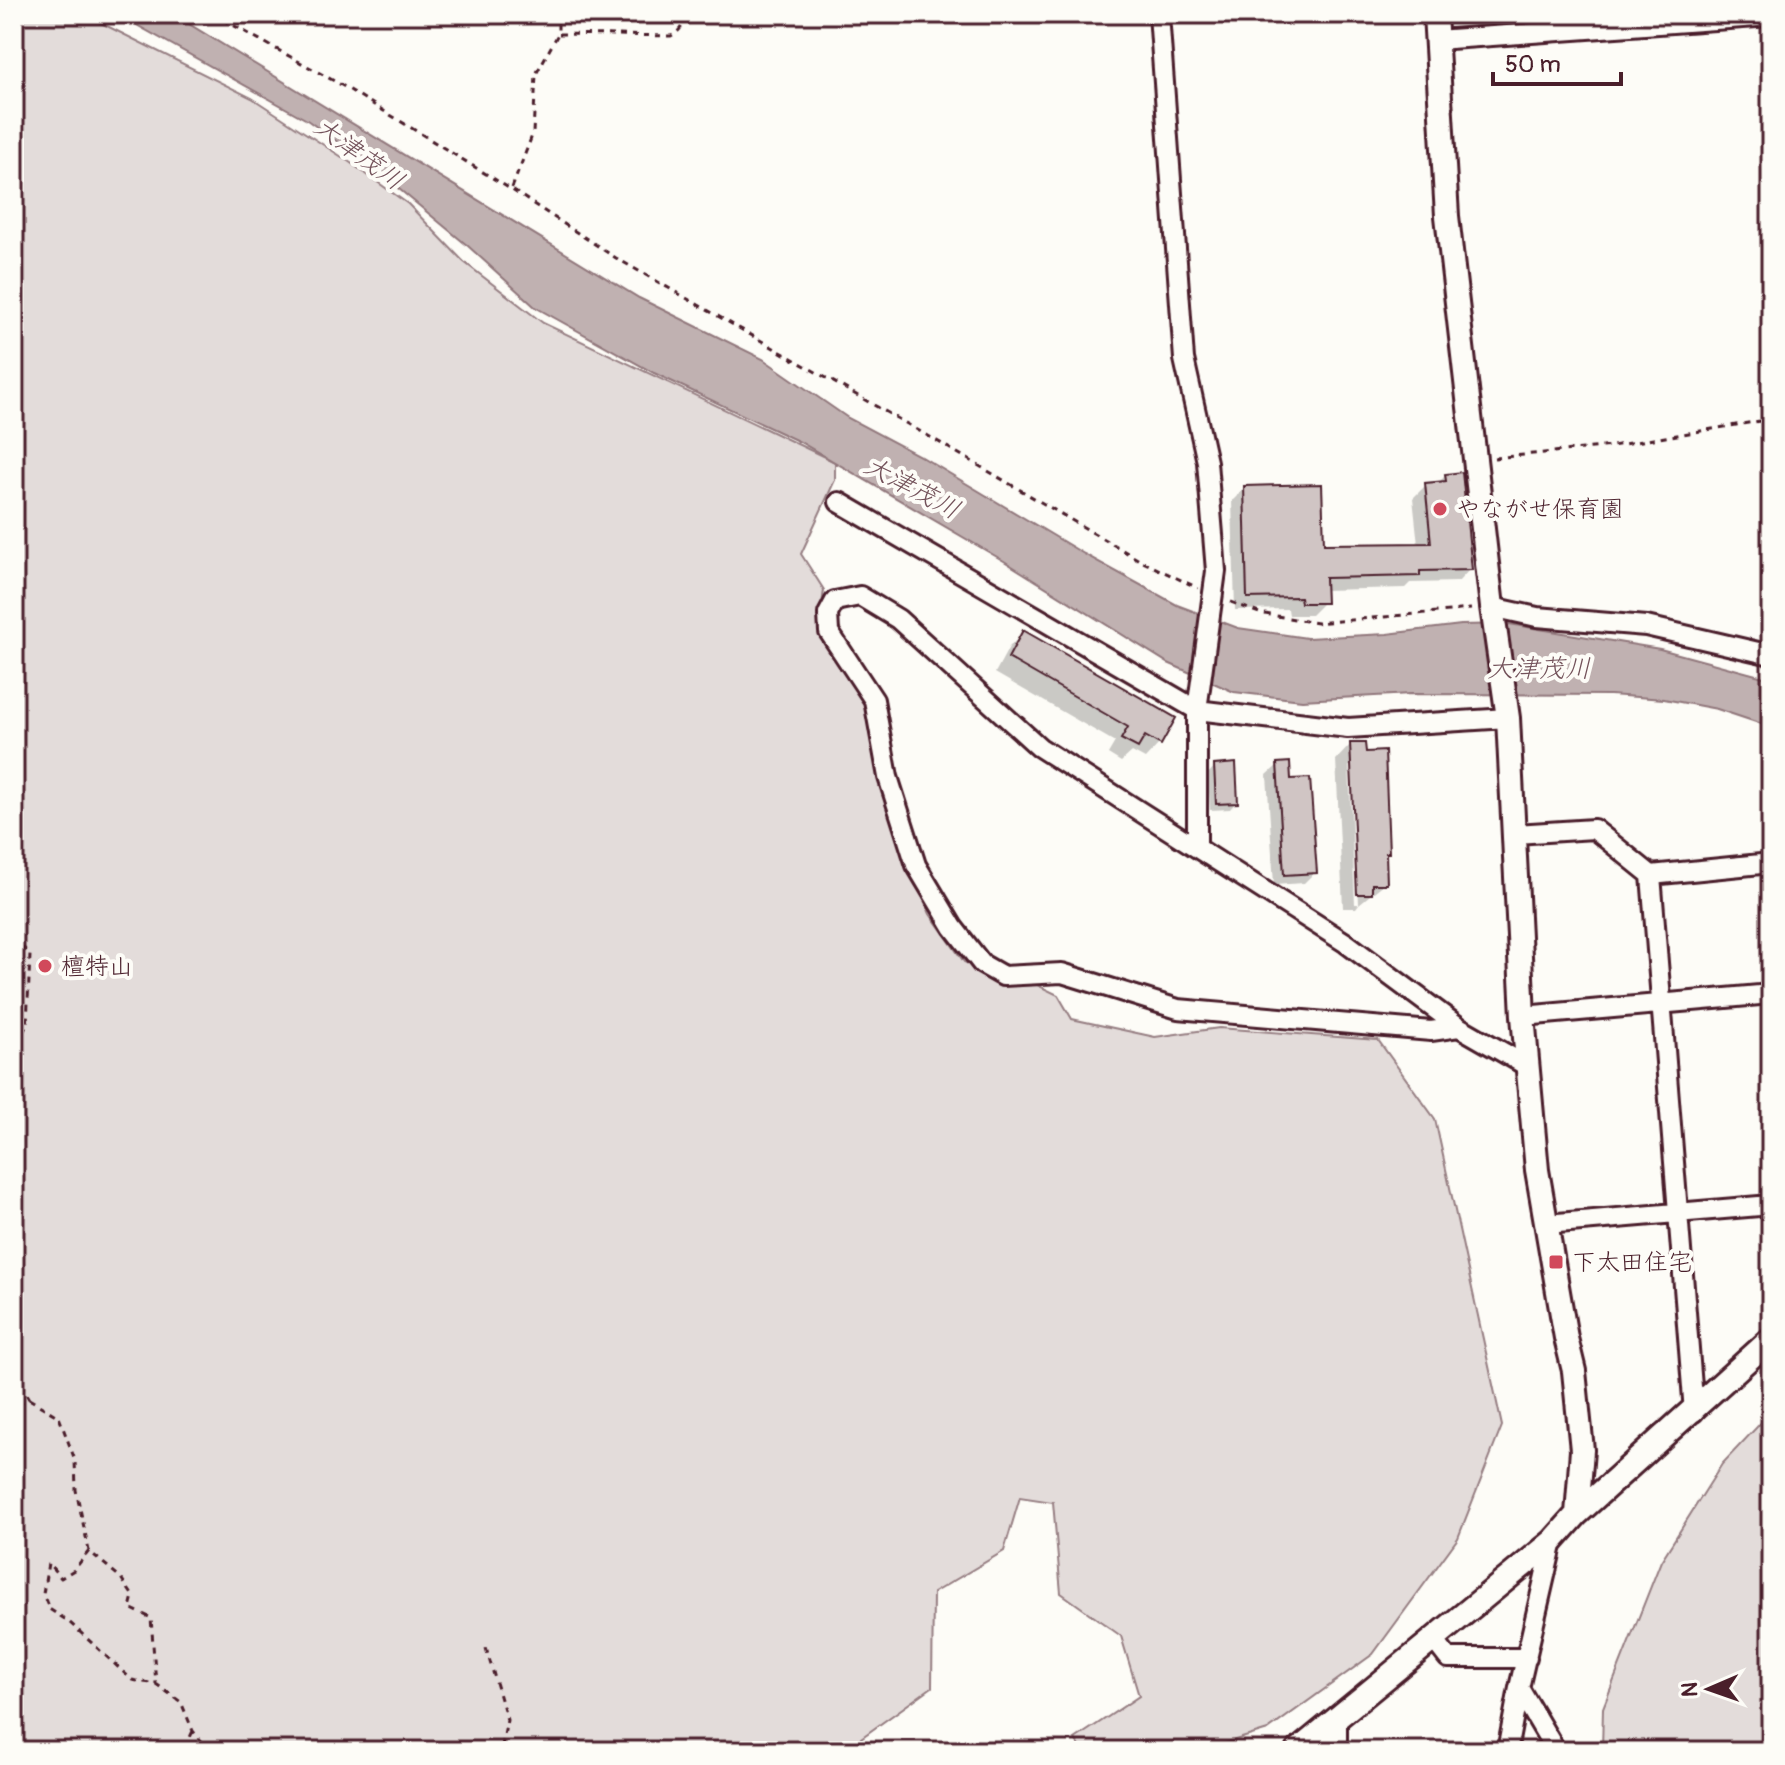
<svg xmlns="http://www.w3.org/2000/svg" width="1785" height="1765" font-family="Pangolin,'Klee One',sans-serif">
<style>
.green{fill:#e3dcda;stroke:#967e82;stroke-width:2}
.water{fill:#c0b1b1;stroke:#91777b;stroke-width:2}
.shadow{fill:#0003}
.building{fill:#d0c5c4;stroke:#4a1f2b;stroke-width:2}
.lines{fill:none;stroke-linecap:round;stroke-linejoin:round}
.minor-casing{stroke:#4a1f2b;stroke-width:24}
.tertiary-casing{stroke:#4a1f2b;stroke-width:28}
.path{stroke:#4a1f2b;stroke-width:3;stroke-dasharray:6 6;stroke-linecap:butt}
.minor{stroke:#fdfcf7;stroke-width:18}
.tertiary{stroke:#fdfcf7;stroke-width:22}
.poi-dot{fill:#d1495b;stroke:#fdfcf7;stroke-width:3}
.labels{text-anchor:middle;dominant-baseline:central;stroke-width:8;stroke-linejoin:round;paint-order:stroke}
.poi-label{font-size:24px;fill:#4a1f2b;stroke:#fdfcf7;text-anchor:start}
.water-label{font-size:26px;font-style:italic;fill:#73525a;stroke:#fdfcf7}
</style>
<rect width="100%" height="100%" fill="#fdfcf7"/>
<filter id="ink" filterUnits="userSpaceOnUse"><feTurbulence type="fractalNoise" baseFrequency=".0125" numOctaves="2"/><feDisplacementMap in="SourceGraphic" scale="16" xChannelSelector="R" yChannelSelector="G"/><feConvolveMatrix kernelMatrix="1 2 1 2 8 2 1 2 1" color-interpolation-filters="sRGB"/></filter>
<g filter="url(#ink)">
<!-- green -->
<path class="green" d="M14,14H74L95,20L252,98L348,161L408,204L464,262L543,323L835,462V480L801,554L824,590L819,627L864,697L877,760L899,842L930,914L964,962L993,975L1006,970L1058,995L1072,1019L1155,1037L1219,1028L1378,1040L1435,1119L1502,1426L1458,1538L1373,1654L1268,1730L1199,1751H1083L1075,1739L1139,1696L1121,1636L1061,1593L1053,1502L1020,1497L1004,1551L933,1593L932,1687L861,1738L862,1751H14Z
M1771,1412V1751H1602L1603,1708L1661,1561L1722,1464Z"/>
<!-- water -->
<path class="water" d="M117,14H171L179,18L639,298L763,359L848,418L922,457L1084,554L1177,605L1238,628L1307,638L1387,634L1461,625L1509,624L1660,649L1771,679V727L1717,709L1664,699L1610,695L1411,694L1302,700L1234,692L1168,663L1004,561L800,442L654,373L535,307L468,246L370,165L307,120Z"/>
<!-- shadow -->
<path class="shadow" d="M1446,475L1470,569L1458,582L1410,583L1405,588L1323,590L1324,602L1311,615H1289L1288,609L1235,610L1232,501L1245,488L1322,546L1418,545L1413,498L1426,485L1437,484Z
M1024,633L1173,719L1159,744L1145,759L1132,752L1121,762L1108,754L1115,742L995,673L1009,647Z
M1350,745L1387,852L1384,856L1385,883L1359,904L1353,766H1349L1355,904H1359L1356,908H1343L1336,760Z
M1278,765L1289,781L1315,872L1304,883L1274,885L1267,775Z
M1214,767L1236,802L1230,809L1210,810L1208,774Z"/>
<!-- building -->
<path class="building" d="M1462,472L1472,570L1420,571V576L1325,578L1326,603H1301L1300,597L1247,598L1244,486L1322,484L1324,544L1431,543L1425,483L1446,481L1445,474Z
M1023,630L1176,718L1161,745L1145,736L1138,748L1121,739L1128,727L1008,658Z
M1350,743H1365L1366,752L1385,751L1389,853H1386L1387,884H1372V894H1357Z
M1290,762L1291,779L1310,778L1317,873L1284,875L1277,763Z
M1236,763L1238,803L1216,804L1214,765Z"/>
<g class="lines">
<!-- minor casing -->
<g class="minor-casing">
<path id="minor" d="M1159,14L1184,359L1207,462L1216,571L1197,710V845
M1436,40L1771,16
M839,502L1197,710L1348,728L1508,718
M1492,607L1537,617L1646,626L1771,655
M1515,834L1594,829L1651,875L1771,863
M1651,875L1694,1412
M1523,1016L1771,994
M1459,1027L1431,1031L1178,1009L1062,973L1003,976L982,964L953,927L916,865L888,777L874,700L829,632L828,614L835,601L860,596L898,619L1039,747L1346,943L1459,1027L1527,1066
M1546,1224L1771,1205
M1553,1541L1519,1688L1556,1751
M1434,1640L1448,1658H1527
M1337,1751V1718
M1507,1751L1519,1688"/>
</g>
<!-- tertiary casing -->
<g class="tertiary-casing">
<path id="tertiary" d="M1435,14L1447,216L1492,607L1508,718L1523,1016L1537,1170L1566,1338L1574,1371L1582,1450L1577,1514
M1297,1751L1553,1541L1577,1514L1771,1339"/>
</g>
<!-- path -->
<path class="path" d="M213,14L345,87L512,190L616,258L937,441L1141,561L1198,588
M559,34L671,36C682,30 683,26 683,14
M512,188L533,133L536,74L558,34V14
M1494,458L1612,446L1771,419
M1231,602L1259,613L1317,623L1471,609
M14,938L30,955L27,1025L14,1047
M14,1374L29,1399L14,1407
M29,1399L59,1417L75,1460L76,1490L89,1551L121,1578L133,1596L130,1608L151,1618L156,1684
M89,1551L74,1570L61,1578L48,1563L43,1594L49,1609L68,1621L132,1680L156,1684L181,1702L193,1731L210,1751
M486,1648L507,1720L501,1751
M173,1751L186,1746L193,1731"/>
<!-- minor -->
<use href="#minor" class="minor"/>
<!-- tertiary -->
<use href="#tertiary" class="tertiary"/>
</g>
</g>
<!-- markers -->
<g class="poi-dot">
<circle cx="1440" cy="509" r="8"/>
<circle cx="45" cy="966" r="8"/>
<rect x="1548" y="1254" width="16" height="16" rx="4"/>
</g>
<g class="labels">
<!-- poi labels -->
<g class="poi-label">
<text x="1456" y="509">やながせ保育園</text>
<text x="61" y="966">檀特山</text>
<text x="1572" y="1262">下太田住宅</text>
</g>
<!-- water labels -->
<g class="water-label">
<text transform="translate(359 154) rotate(36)">大津茂川</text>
<text transform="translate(912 488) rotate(28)">大津茂川</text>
<text x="1539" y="669">大津茂川</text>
</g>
</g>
<!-- margin -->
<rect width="1785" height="1765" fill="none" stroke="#fdfcf7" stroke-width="48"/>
<rect x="24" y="24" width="1737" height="1717" fill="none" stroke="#4a1f2b" stroke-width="3" filter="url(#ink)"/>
<!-- north arrow -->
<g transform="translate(1709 1689) rotate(268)" stroke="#fdfcf7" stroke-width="6" paint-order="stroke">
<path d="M0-6L14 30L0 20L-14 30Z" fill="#4a1f2b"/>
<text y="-12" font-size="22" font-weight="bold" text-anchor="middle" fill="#4a1f2b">N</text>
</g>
<!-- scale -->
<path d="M1493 72v12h128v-12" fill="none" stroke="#4a1f2b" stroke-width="4"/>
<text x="1505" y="72" font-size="24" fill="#4a1f2b" stroke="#fdfcf7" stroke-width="6" paint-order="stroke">50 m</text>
</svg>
